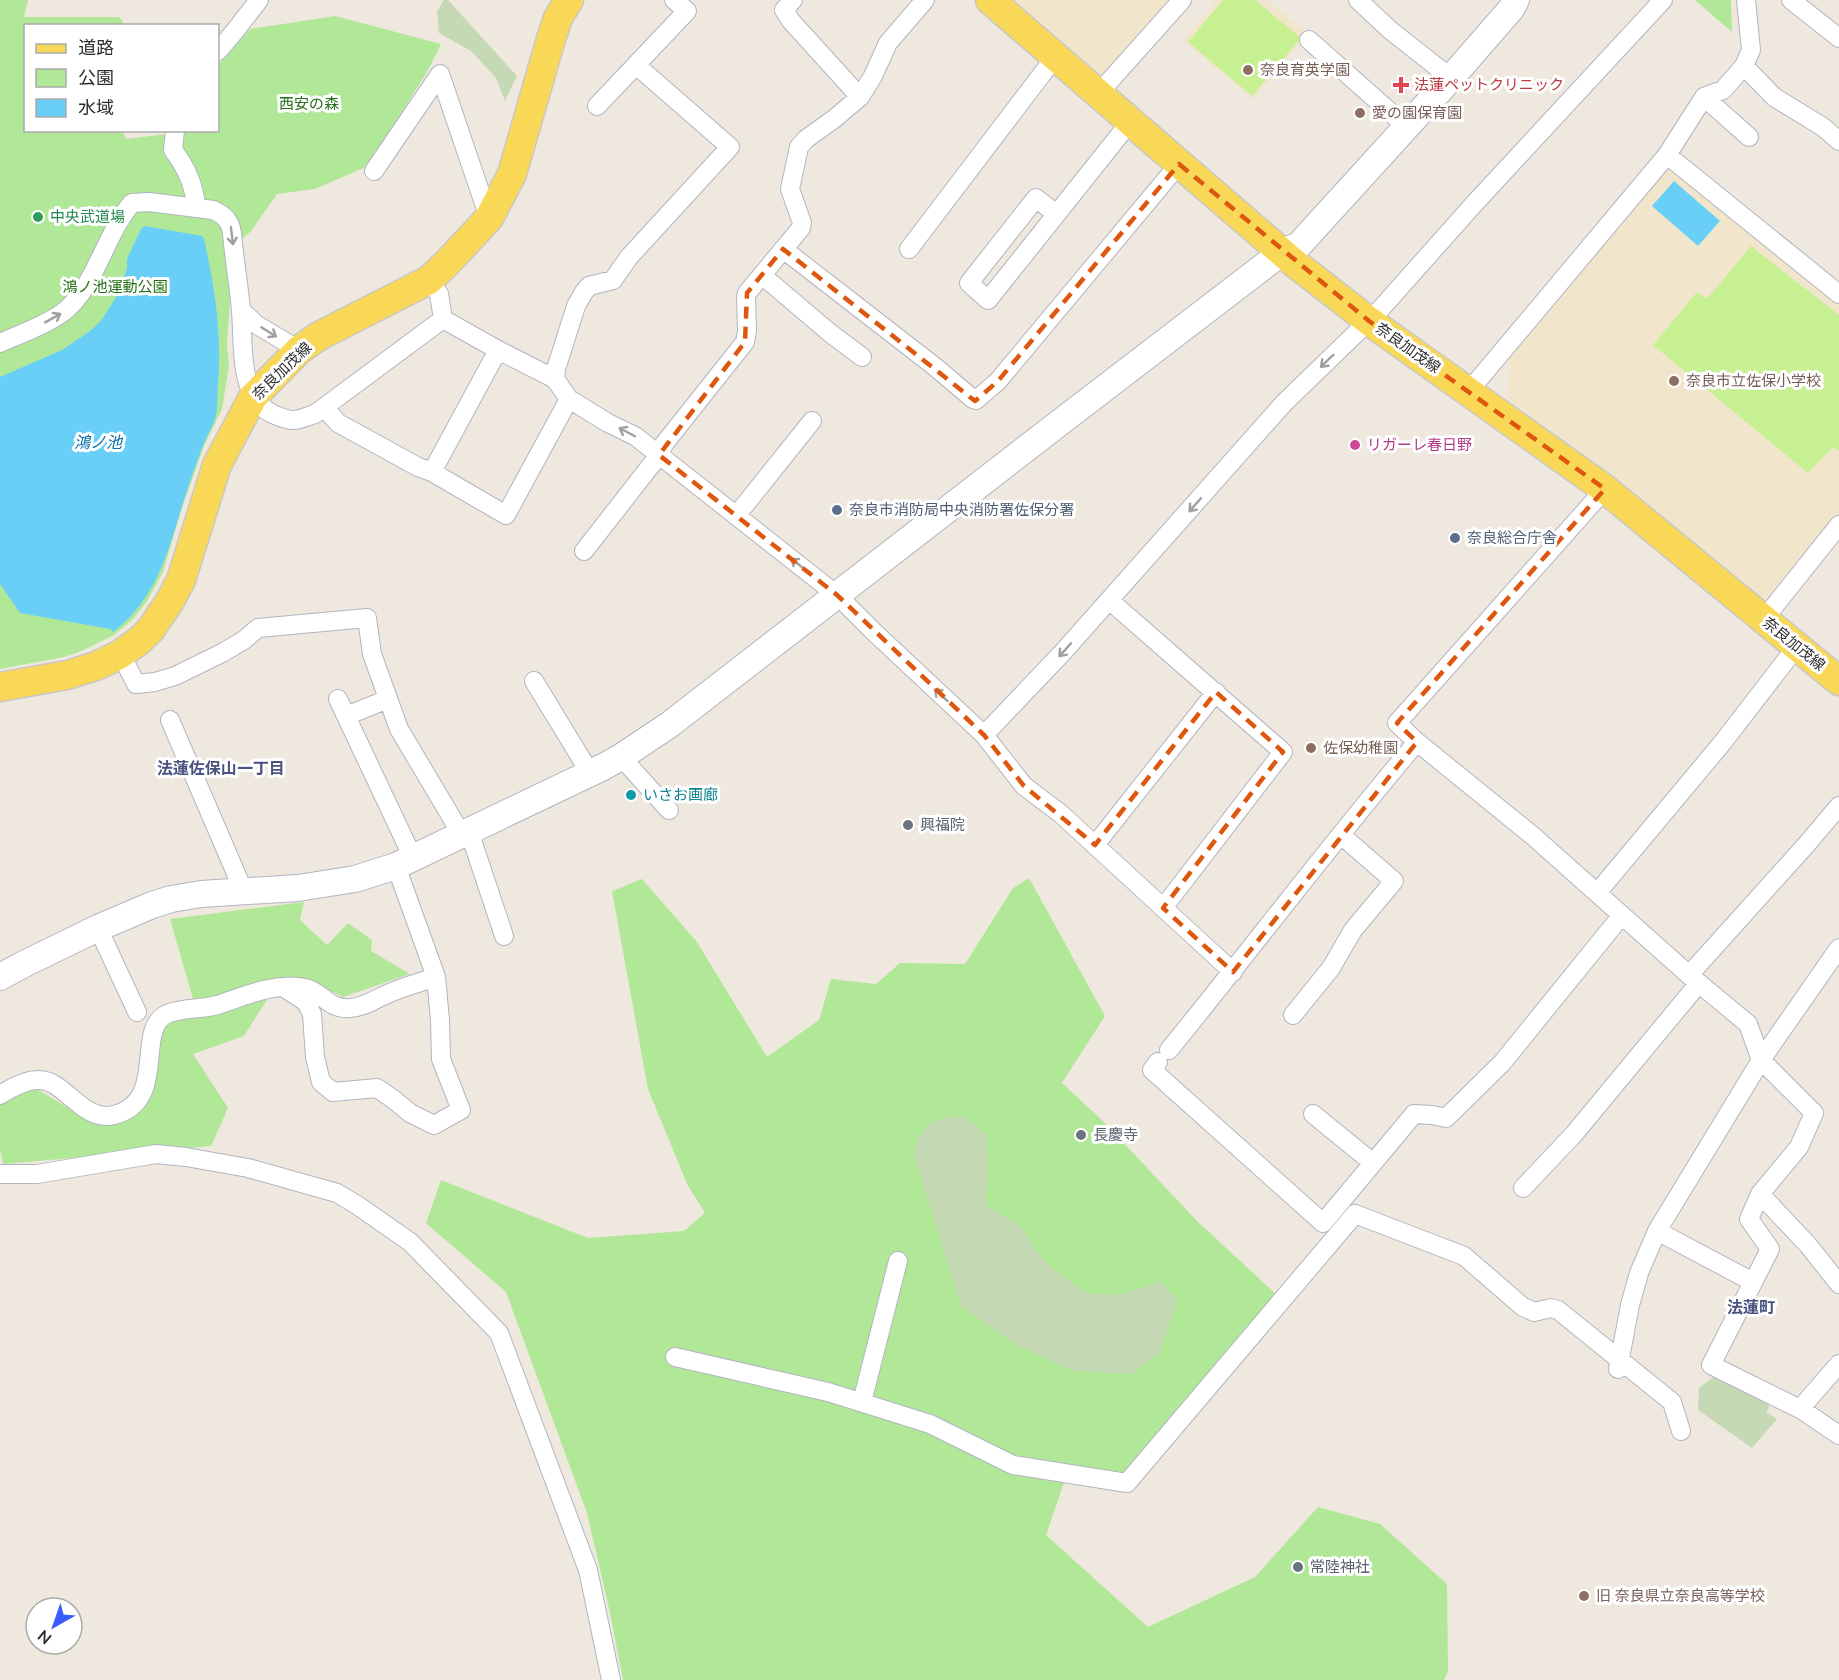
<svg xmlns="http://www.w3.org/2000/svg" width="1839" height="1680" font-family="'Nunito Sans','Noto Sans JP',sans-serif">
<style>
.education{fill:#f1e6cc}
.green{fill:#b1e897}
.cemetery{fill:#c5dab4}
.pitch{fill:#c6f092}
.water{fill:#6acff7}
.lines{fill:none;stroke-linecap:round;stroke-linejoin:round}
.street-casing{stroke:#b2b4c1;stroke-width:20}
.secondary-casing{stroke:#b2b4c1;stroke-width:28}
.primary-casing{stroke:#c8c8c8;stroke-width:31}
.street{stroke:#fff;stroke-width:18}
.secondary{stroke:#fff;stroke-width:26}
.primary{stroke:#fad857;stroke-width:28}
.oneway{stroke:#a0a0a0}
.marked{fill:none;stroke:#df570e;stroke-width:4.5;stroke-dasharray:12 8;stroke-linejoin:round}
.education-dot{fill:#8d6e63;stroke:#fff;stroke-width:2}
.health-dot{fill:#e0444e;stroke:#fff;stroke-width:2}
.leisure-dot{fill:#2e9e5b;stroke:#fff;stroke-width:2}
.hotel-dot{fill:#d1479c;stroke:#fff;stroke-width:2}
.service-dot{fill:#5c6f8a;stroke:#fff;stroke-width:2}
.culture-dot{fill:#0f9aa8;stroke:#fff;stroke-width:2}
.worship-dot{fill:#6b7280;stroke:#fff;stroke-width:2}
.labels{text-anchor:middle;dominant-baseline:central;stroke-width:6;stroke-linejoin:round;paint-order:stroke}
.education-label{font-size:15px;fill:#785e54;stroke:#fff;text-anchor:start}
.health-label{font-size:15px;fill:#be3a42;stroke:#fff;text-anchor:start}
.park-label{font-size:15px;fill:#267016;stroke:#fff}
.leisure-label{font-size:15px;fill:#27864d;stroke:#fff;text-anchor:start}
.street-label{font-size:15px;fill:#2c2c2c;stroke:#fff}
.hotel-label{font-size:15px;fill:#b23c85;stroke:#fff;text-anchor:start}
.service-label{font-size:15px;fill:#4e5e75;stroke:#fff;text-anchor:start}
.culture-label{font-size:15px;fill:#0d838f;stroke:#fff;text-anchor:start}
.worship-label{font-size:15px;fill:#5b616d;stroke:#fff;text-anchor:start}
.water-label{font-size:16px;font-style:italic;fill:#046ca8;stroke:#fff}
.neighbourhood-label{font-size:16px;font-weight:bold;fill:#495280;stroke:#fff}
</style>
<rect width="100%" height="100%" fill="#efe8de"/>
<!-- education -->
<path class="education" d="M1006,0H1175L1100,83Z
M1217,0H1268L1308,33L1253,100L1183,40Z
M1672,170L1839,300V516L1769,605L1620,481L1506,398L1511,365L1505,361L1656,171Z"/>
<!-- green -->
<path class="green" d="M0,0H28L24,17H119L125,25L26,26V130L123,131L126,139L183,132L184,131L218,130V65L250,29L335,16L441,44L427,72L368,166L315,189L277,194L251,231L228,252L231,285L227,344L229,366L222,409L204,446L182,508L163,572L147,601L133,619L114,635L84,650L64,657L0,669Z
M1695,0H1731L1732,32Z
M1029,878L1105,1016L1062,1083L1104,1122L1196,1220L1279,1297L1129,1477L1068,1471L1046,1535L1148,1627L1255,1577L1318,1507L1380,1524L1447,1584L1448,1671L1444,1680H623L610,1613L587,1513L506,1292L426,1223L441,1180L588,1238L684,1231L705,1213L687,1184L648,1089L612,891L642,879L697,942L767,1057L819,1020L831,979L876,984L900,963L965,964L1013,888Z
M304,902L300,920L327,945L348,923L372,940L371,951L410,974L343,997L314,983L216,999H193L170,919Z
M270,995L244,1036L193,1054L228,1108L211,1146L3,1164L0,1149V1102L35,1088L85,1118L135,1112L158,1066L161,1029L166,1021Z"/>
<!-- cemetery -->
<path class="cemetery" d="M444,0H448L517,76L505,101L496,78L471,51L439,33L437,11Z
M962,1116L986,1134L988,1171L985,1205L1020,1225L1037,1252L1054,1270L1086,1293L1118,1295L1162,1282L1177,1301L1160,1353L1131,1374L1074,1371L1016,1345L961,1306L914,1155C919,1126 934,1117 962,1116Z
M1716,1375L1767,1401L1769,1408L1766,1412L1777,1419L1752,1448L1698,1410L1699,1388Z"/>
<!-- pitch -->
<path class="pitch" d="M1223,0H1255L1301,38L1252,96L1188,42Z
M1751,246L1839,315V451L1833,447L1808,473L1653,345L1697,292L1707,299Z"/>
<!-- water -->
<path class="water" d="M1674,181L1720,221L1698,246L1652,206Z
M145,226L202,236L204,239C215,289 222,332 218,384C217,394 218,406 216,416C214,425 208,433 205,441C200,453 196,464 192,476C171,533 165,593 113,632L110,629L20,613L0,584V377L62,350L90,331L101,321L118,294L127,268V259L141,229Z"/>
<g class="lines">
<!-- street casing -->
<g class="street-casing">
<path id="street" d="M793,0L784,10L791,21L860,97
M1358,0L1390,30L1451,78
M1791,0L1839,38
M1309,40L1407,127
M218,51L234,32L259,0
M1744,66L1774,97L1823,127L1839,141
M1098,94L1182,0
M1704,97L1749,137
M597,106L687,11L674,0
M175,130L173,150C186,167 195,186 196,208
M1667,155L1839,294
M374,171L440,74L489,218
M1056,214L1036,198L969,283L988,300L1130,122
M783,249L934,366L973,399L976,400L998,381L1179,164
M909,249L1055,57
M761,276L770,282L830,333L862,357
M429,280L439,294L443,319L498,350L555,379L569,399L608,423L635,436L837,595L874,632L984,735L1024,786L1061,814L1233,972
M241,310L257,325L299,350
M0,343C20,334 44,326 62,313C95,289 105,234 132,203L149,202L213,210C224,215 230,220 232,233C234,259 239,285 241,311C244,345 237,399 275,415C280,417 287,420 293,420C300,420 308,416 315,414L443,319
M555,379L556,369L576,306L584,292L589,286L613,280L629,257L730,147L636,65
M1469,391L1667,155L1704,97L1723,90L1744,66L1751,50L1746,0
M325,408L338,423L418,467L432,472L506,515L569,399
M432,472L498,350
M1605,489L1397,723L1417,742L1533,836L1689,975L1748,1024L1761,1060L1814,1113L1799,1147L1760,1194L1749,1219L1770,1249L1711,1365L1802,1410L1839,1435
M736,516L812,421
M584,551L659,455L664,444L745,342L747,331L746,297L747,293L801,228L802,223L790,189L799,147L806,139L834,119L860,97L873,76L888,43L925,0
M1109,600L1283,752L1163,908
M1764,619L1839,525
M119,655L128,668L136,684L155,682L175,676L222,653L244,640L258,628L367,618L372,654L399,729L462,835
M534,681L590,773
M338,699L413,858
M346,716L388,699
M170,720L244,892
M984,735L1063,652L1284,403L1377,313L1474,204L1663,0
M621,757L669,810
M469,831L504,936
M1095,845L1216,692
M1597,893L1723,742L1797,646
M98,928L137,1012
M1689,975L1806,845L1839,806
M286,989L306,1002L312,1014L315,1057L321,1082L333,1092L377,1088L393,1099L410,1113L434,1125L461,1110L441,1059L440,1020L436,977L396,866
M1293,1015L1331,968L1353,930L1394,881L1341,835
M1169,1050C1252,948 1332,842 1417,742
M1158,1062L1152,1070L1323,1223L1414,1114L1432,1115L1446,1118L1502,1063L1622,915
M0,1095C11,1088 25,1080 38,1080C65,1079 82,1123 114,1115C169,1101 134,1029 167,1014C184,1007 200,1010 217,1005C245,996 275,982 305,988C322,991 328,1010 350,1008C366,1007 378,997 392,992C407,986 421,982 436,977
M1313,1114L1373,1163
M0,1174H37L156,1154L186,1157L248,1168L337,1193L357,1205L410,1242L499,1333L588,1570L611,1680
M1523,1188L1574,1134L1699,983
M1760,1194L1808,1245L1839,1284
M1657,1231L1753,1282
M675,1357L828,1392L930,1424L1013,1465L1127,1483L1355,1214L1464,1256L1523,1307L1534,1312L1551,1308L1558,1310L1672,1402L1681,1431
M1618,1369L1630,1305L1639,1273L1657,1231L1761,1060L1839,948
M862,1402L898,1261
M1802,1410L1806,1402L1839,1364"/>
</g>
<!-- secondary casing -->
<g class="secondary-casing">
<path id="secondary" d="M0,977L26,963L98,928L152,905L171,899L201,894L298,888L355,879L396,866L603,767L621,757L669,725L1054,427L1281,253L1299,245L1451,78L1511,9L1516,0"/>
</g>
<!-- primary casing -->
<g class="primary-casing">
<path id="primary" d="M990,0L1293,262L1369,321L1605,489L1839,681
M0,687L67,675L96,666L119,655L139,641L151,629L170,601L181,580L217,465L253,397L299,350L319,336L429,280L447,263L489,218L512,174L551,39L558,18L569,0"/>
</g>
<!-- street -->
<use href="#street" class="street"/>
<!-- secondary -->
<use href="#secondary" class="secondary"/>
<!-- primary -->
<use href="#primary" class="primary"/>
</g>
<!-- one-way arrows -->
<defs><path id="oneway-shaft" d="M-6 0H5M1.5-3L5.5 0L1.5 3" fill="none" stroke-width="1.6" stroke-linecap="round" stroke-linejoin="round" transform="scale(1.5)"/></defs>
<g class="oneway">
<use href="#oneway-shaft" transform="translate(232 236) rotate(83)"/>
<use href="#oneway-shaft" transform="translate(53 318) rotate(-29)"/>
<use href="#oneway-shaft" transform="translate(269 332) rotate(32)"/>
<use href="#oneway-shaft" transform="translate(1327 361) rotate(136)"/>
<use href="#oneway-shaft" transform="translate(627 432) rotate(-152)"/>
<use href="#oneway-shaft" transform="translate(1195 505) rotate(131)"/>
<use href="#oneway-shaft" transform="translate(798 564) rotate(-141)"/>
<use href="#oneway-shaft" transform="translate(1065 650) rotate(132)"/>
<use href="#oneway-shaft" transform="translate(941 695) rotate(-137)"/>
</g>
<!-- marked area -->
<path class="marked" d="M1179,164L1369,321L1605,489L1397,723L1417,742L1233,972L1163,908L1283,752L1216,692L1095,845L1024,786L984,735L837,595L659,455L745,342L747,293L783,249L975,401L998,381Z"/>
<!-- markers -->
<g class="education-dot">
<circle cx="1248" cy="70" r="6"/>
<circle cx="1360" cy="113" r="6"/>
<circle cx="1674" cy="381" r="6"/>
<circle cx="1311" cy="748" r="6"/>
<circle cx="1584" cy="1596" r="6"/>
</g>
<path class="health-dot" d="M1398 76h6v6h6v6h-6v6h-6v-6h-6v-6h6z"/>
<circle class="leisure-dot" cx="38" cy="217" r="6"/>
<circle class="hotel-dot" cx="1355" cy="445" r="6"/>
<g class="service-dot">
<circle cx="837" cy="510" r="6"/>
<circle cx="1455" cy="538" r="6"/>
</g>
<circle class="culture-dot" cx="631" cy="795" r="6"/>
<g class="worship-dot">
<circle cx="908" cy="825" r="6"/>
<circle cx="1081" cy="1135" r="6"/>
<circle cx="1298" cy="1567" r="6"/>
</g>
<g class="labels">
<!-- education labels -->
<g class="education-label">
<text x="1260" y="70">奈良育英学園</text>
<text x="1372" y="113">愛の園保育園</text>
<text x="1686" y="381">奈良市立佐保小学校</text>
<text x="1323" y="748">佐保幼稚園</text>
<text x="1596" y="1596">旧 奈良県立奈良高等学校</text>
</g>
<!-- health labels -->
<g class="health-label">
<text x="1414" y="85">法蓮ペットクリニック</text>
</g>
<!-- park labels -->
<g class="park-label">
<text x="309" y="104">西安の森</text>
<text x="115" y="287">鴻ノ池運動公園</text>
</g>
<!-- leisure labels -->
<g class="leisure-label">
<text x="50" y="217">中央武道場</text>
</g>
<!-- street labels -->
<g class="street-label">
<text transform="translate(1408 348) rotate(35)">奈良加茂線</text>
<text transform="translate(282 371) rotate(-44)">奈良加茂線</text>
<text transform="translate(1794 644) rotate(39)">奈良加茂線</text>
</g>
<!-- hotel labels -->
<g class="hotel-label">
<text x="1367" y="445">リガーレ春日野</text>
</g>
<!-- service labels -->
<g class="service-label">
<text x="849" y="510">奈良市消防局中央消防署佐保分署</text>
<text x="1467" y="538">奈良総合庁舎</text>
</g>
<!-- culture labels -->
<g class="culture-label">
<text x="643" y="795">いさお画廊</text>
</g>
<!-- worship labels -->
<g class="worship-label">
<text x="920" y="825">興福院</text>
<text x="1093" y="1135">長慶寺</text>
<text x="1310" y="1567">常陸神社</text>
</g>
<!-- water labels -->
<g class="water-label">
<text x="98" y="443">鴻ノ池</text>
</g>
<!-- neighbourhood labels -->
<g class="neighbourhood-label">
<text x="221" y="769">法蓮佐保山一丁目</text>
<text x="1751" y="1308">法蓮町</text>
</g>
</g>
<!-- legend -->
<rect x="24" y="24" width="195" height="108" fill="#ffffff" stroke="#ababab" stroke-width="1.5"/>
<rect x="36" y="44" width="30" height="9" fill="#fad857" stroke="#ababab" stroke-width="1.5"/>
<text x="78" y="54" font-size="18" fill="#2c2c2c">道路</text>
<rect x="36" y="69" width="30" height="18" fill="#b1e897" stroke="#ababab" stroke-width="1.5"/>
<text x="78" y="84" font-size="18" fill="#2c2c2c">公園</text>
<rect x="36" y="99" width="30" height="18" fill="#6acff7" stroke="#ababab" stroke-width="1.5"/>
<text x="78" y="114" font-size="18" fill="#2c2c2c">水域</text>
<!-- north arrow -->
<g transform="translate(54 1626) rotate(220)"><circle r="28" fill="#ffffff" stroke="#ababab" stroke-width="1.5"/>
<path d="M0-4.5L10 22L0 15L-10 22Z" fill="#3a5bff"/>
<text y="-9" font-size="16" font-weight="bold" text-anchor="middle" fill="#2c2c2c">N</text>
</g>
</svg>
